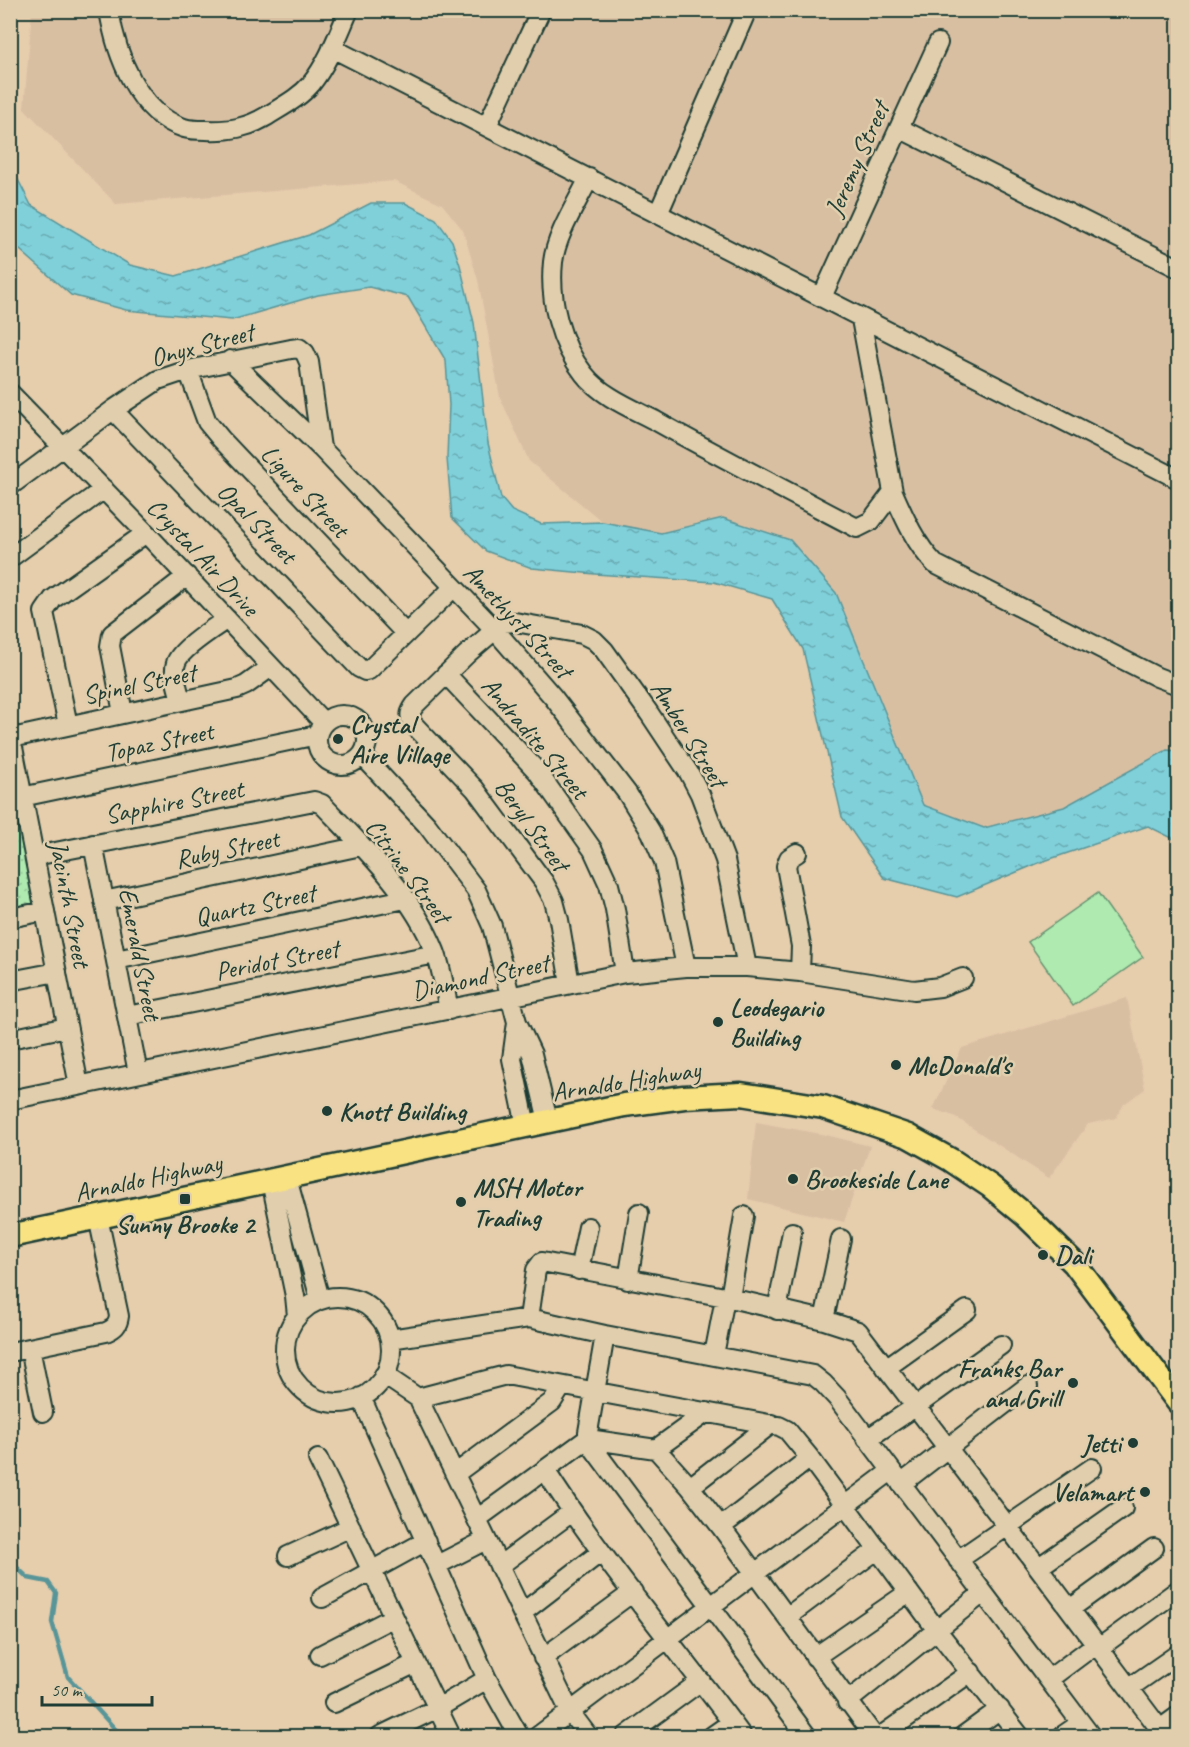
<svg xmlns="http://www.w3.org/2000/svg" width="1189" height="1747" font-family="Caveat,sans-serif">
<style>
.built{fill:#d9bfa2}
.grass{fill:#afeab0;stroke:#679472;stroke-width:1.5}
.park{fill:url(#park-dots);stroke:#679472;stroke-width:1.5}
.water{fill:url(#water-ripples);stroke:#599598;stroke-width:1.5}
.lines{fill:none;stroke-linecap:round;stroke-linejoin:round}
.stream{stroke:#599598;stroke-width:4.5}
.minor-casing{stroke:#1f3d34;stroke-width:22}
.major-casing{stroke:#1f3d34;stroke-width:27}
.minor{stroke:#e1ceac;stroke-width:18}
.major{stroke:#f8e281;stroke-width:22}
.poi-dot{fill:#1f3d34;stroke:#e1ceac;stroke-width:2}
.labels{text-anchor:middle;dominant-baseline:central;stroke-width:5;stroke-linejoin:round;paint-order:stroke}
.street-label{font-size:26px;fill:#1f3d34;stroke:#e1ceac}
.poi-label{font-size:26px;font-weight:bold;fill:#1f3d34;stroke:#e1ceac;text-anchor:start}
</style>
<defs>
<pattern id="park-dots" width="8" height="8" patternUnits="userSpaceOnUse" patternTransform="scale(1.5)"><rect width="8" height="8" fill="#afeab0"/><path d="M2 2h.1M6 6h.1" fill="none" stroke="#96ca98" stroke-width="1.8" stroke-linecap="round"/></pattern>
<pattern id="water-ripples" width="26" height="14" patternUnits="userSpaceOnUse" patternTransform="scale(1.5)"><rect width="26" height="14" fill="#80d0da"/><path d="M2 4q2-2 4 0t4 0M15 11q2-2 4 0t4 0" fill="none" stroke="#68aab2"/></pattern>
</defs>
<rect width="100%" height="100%" fill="#e6cdac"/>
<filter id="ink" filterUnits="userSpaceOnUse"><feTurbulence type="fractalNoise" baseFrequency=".0167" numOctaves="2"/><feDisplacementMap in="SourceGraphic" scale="12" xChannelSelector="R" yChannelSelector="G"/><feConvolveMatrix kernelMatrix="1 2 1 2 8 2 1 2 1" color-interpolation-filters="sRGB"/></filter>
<g filter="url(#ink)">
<!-- built -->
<path class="built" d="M32,11H1178V751L1167,750L1064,807L984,828L923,805L863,657L723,518L661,533L603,522L529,461L500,397L478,280L463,230L442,204L394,181L116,204L24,108Z
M1127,998L1145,1089L1124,1104L1116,1118L1088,1124L1049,1178L954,1116L933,1109L962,1048Z
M756,1122L826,1135L870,1146L844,1222L748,1199Z"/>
<!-- grass -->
<path class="grass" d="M1098,893L1143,957L1073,1006L1028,942Z"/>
<!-- park -->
<path class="park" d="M16,809L35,906L11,911V810Z"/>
<!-- water -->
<path class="water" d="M11,166L31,205L130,265L176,276L309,235L371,203H405L436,219L452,241L460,265L474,323L488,443L501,498L512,511L541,524L603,522L661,533L723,518L790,540L836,593L923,805L984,828L1064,807L1167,750L1178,751V841L1148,826L1041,862L957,897L884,878L842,817L803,649L772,599L714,582L595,574L532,568L486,551L452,518L447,458L449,405L446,361L408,297L369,287L318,295L232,320L126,310L71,295L11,242Z"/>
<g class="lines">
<!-- stream -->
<path class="stream" d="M10,1561L28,1578L48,1582L56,1593L52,1622L68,1677L116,1730L128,1736"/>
<!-- minor casing -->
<g class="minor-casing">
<path id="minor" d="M109,10C116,54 137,113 184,128C190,130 199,130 206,130C230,131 247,128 267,116C283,106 299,98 311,84C328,63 338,35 349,10
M332,48L1178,479
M487,126L541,10
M899,128L1178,268
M589,178C577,203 556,235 553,262C549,300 560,344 584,374C601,396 631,408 656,421C722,458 790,493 857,528L871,521L893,492
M658,214L747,10
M822,297L938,43
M861,319L893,492C904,517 916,545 935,564L1157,677L1178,685
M230,360L321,448L494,629L553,697L627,793L651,832L664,862L686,967
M188,370L207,422L221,439L406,634
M10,393L146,533L324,723
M113,410L359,668L365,671L369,670L453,588
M10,486L113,410L158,380L188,370L291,349L299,348L305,353L309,362L321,448
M10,558L104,489
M446,674L537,771L593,850L609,885L615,909L625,973
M181,701C179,690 172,675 176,663C180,649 214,628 227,619
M123,713L110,646L112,634L187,576
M317 740a25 25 0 1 1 50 0a25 25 0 1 1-50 0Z
M68,725L44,612L53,599L146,533
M10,732L79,1086
M12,738L237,689L246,685L271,667
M362,755L427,825L476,890L492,926L517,1022L532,1054L548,1121
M12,799L317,735
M93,844L138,1073
M797,853L789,858L786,866L801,946L800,972
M35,856L314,801L322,804C364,848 412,894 435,951C442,969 445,991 449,1010
M104,901L361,846
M10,918L45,911
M116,960L405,899
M10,981L57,972
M570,984L559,920L554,901L544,882L475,789L412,723C409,715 410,712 415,705L467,654L503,623L515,622L582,634L594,640L604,650L649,713L689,773L700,794L725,860L747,967
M127,1016L436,954
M517,1022L512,1059L526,1126
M10,1039L67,1027
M10,1100L625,973L686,967H747L800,972L914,990L940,987L963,978
M287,1178L320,1299
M271,1181L295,1296L297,1316
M579,1270L588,1227
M628,1280L639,1213
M285 1350a53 53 0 1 1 106 0a53 53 0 1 1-106 0Z
M730,1298L744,1216
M777,1310L792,1232
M529,1318L536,1270L542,1262L730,1298L824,1320L858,1331L1008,1527L1165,1736
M824,1320L841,1239
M605,1335L588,1432V1441L807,1736
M390,1339L529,1318L605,1335L813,1375L823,1383L837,1398L1091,1736
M30,1348L43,1412
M10,1352L106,1332C115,1328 118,1325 119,1316L98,1217
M714,1355L725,1298
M886,1368L967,1310
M384,1375L418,1398L506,1375L779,1426L787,1430L810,1458L936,1629L1020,1736
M361,1397L487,1679L519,1736
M418,1398L570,1712L588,1736
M867,1439L915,1407L1001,1345
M656,1449L707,1412
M318,1459L451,1736
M545,1470C604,1563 677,1648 742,1736
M455,1474L552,1402L562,1386
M901,1484L1028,1386
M690,1487L771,1424
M477,1519L583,1442L595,1440L656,1449L690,1487L721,1527L874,1736
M721,1527L810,1458
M288,1556L351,1527
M958,1560L1092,1468
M437,1565L486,1540
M499,1566L572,1512
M1039,1567L1123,1508
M322,1598L426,1541
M1070,1609L1154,1548
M522,1613L601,1552
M787,1617L878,1549
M1099,1648L1178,1590
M320,1655L394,1617
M815,1657L909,1592
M543,1658L633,1592
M1049,1679L1096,1644
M1129,1688L1178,1654
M847,1702L983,1593
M334,1703L416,1663
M1160,1729L1178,1716
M380,1736L438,1708L487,1679
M538,1736L891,1471
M626,1736L701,1681
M712,1736L732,1722
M881,1736L971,1672
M963,1736L1000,1709
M1062,1736L1081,1723"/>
</g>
<!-- major casing -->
<g class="major-casing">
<path id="major" d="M10,1236L624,1105L684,1097L741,1094L823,1107L908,1136L951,1160L990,1186L1025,1215L1074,1263L1178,1402"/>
</g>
<!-- minor -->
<use href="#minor" class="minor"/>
<!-- major -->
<use href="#major" class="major"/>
</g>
</g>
<!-- markers -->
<g class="poi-dot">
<circle cx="338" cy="739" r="6"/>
<circle cx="718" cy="1022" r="6"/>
<circle cx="896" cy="1065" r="6"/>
<circle cx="327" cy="1111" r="6"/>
<circle cx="793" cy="1179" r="6"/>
<rect x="179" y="1193" width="12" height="12" rx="3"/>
<circle cx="461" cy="1202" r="6"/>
<circle cx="1043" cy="1255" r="6"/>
<circle cx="1073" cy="1383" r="6"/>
<circle cx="1133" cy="1443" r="6"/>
<circle cx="1145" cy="1492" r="6"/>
</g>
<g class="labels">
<!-- street labels -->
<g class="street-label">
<text transform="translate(857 159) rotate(-66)">Jeremy Street</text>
<text transform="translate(202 345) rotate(-15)">Onyx Street</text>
<text transform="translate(305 491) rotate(47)">Ligure Street</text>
<text transform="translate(257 523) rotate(46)">Opal Street</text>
<text transform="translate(203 557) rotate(47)">Crystal Air Drive</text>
<text transform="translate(518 621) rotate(47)">Amethyst Street</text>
<text transform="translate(139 684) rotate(-12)">Spinel Street</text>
<text transform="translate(689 734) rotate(58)">Amber Street</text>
<text transform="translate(535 738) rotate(50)">Andradite Street</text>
<text transform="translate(159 742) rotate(-12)">Topaz Street</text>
<text transform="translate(174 802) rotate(-11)">Sapphire Street</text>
<text transform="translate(532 825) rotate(54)">Beryl Street</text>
<text transform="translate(227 849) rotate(-12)">Ruby Street</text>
<text transform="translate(408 871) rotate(53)">Citrine Street</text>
<text transform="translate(70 904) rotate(79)">Jacinth Street</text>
<text transform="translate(255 905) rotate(-12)">Quartz Street</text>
<text transform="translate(140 954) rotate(79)">Emerald Street</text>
<text transform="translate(277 960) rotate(-11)">Peridot Street</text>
<text transform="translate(480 977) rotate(-12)">Diamond Street</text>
<text transform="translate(626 1081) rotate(-9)">Arnaldo Highway</text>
<text transform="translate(148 1178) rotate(-12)">Arnaldo Highway</text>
</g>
<!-- poi labels -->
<g class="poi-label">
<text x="350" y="724">Crystal<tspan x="350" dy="30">Aire Village</tspan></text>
<text x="730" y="1007">Leodegario<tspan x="730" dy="30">Building</tspan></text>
<text x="908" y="1065">McDonald's</text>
<text x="339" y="1111">Knott Building</text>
<text x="805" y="1179">Brookeside Lane</text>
<text x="473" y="1187">MSH Motor<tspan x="473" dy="30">Trading</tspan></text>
<text x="185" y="1224" text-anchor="middle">Sunny Brooke 2</text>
<text x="1055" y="1255">Dali</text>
<text x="1061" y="1368" text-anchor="end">Franks Bar<tspan x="1061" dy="30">and Grill</tspan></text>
<text x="1121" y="1443" text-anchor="end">Jetti</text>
<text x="1133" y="1492" text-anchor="end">Velamart</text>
</g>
</g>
<!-- margin -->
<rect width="1189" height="1747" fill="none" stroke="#e1ceac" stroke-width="36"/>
<rect x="18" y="18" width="1153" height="1711" fill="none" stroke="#1f3d34" stroke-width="2" filter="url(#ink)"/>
<!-- scale -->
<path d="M42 1696v9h110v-9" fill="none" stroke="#1f3d34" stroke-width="3"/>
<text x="51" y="1696" font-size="18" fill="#1f3d34" stroke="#e1ceac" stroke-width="4.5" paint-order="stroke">50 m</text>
</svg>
